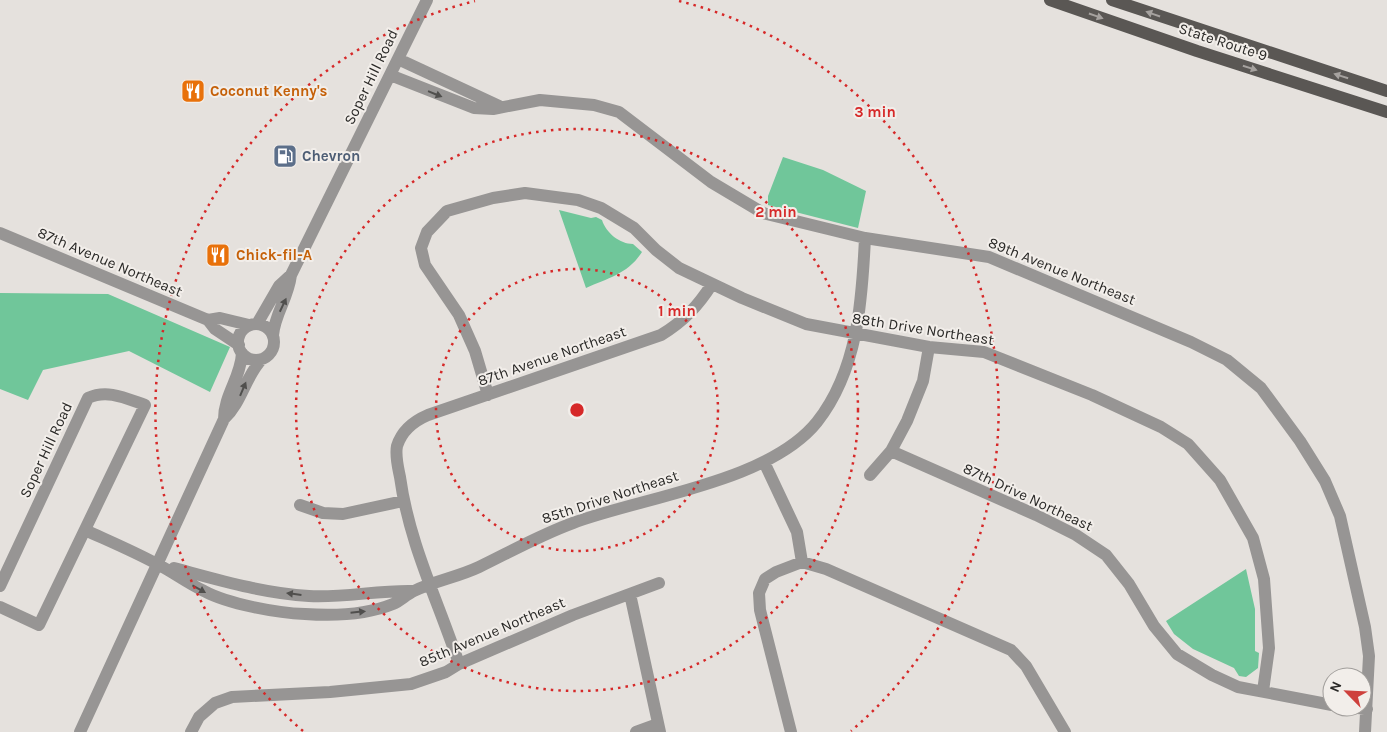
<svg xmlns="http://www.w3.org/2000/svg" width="1387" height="732" font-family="Karla,sans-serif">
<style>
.green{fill:#70c69a}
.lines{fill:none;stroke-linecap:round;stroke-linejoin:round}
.minor{stroke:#979594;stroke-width:12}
.major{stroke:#5a5754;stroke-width:12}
.oneway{fill:#a6a29f}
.oneway2{fill:#504f4d}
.ring{fill:none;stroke:#d62828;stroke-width:2.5;stroke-dasharray:2.5 5}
.labels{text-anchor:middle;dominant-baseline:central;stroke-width:4;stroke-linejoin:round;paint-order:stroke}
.street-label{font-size:15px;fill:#2a2927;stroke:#f2eeea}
.food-label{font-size:15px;font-weight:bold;fill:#c56008;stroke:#f2eeea;text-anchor:start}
.service-label{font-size:15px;font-weight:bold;fill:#4e5e75;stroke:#f2eeea;text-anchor:start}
.centre{fill:#d62828;stroke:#f2eeea;stroke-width:2.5}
.ring-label{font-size:15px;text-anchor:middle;font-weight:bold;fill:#d62828;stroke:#f2eeea;stroke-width:4;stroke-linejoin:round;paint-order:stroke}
</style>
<rect width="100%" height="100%" fill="#e5e1dd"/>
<!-- green -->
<path class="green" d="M783,157L823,170L866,191L858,228L768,205V196Z
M559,210L591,218L596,217L602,220C606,233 620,244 633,244L642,252C628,274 608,278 586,288Z
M0,293L108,294L230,347L210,392L129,351L43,370L28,400L0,389Z
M1246,569L1255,609V651L1259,653L1258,668L1246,677L1239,676L1234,668L1193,649L1174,634L1166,621Z"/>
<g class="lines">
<!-- minor -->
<path class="minor" d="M398,59L499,106
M390,75L474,108L493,109L540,100L594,105L619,112L711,182L763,213L865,238L989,257L1191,342L1227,360L1261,388L1300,441L1325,481L1340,516L1365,627L1369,656L1365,732
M0,233L208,320
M208,320L220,318L249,325
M208,320L215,329L239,345
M257,324L279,286L291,275
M238 342a18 18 0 1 1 36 0a18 18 0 1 1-36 0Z
M273,335C275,313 288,299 291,275L427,0
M488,395L475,351L459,315L425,265L421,248L427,232L447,211L493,198L525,193L578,200L601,208L634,228L656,250L679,268L742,298L806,324L929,347L984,352L1092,395L1161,427L1188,444L1220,480L1253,538L1264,579L1269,648L1263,691
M224,419C224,395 241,377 242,353
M891,451L1036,515L1076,535L1106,555L1129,584L1154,626L1177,654L1212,675L1238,687L1332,705
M764,462L797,532L802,562
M870,475L891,451L907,421L923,381L929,347
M300,505L323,513L343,514L403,501
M85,530C109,541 133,551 157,564C173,572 187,583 204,591C228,604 277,613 305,614C333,616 366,615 393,604C400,601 406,595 414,591C434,581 458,577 479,567C510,552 540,535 573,523C643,497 769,482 817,422C858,370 862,301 865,238
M174,568C219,580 262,593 309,596C344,598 378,590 413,591
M0,586L88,398C107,389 125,398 145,405L39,625L0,607
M630,594L660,732
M459,664C438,601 409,543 400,477C398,467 395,456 397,446C402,430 414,421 428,415L661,335C684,321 698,306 712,284
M1349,707L1367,709
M80,732L224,419C242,402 245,377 262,359
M191,732L199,717L215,703L232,697L330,692L411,684L446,672L459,664L573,615L659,583
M636,732L658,724
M791,732L760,610L759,593L765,579L776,572L802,562L826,569L1011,650L1026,666L1065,732"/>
<!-- major -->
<path class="major" d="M1050,0L1197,51L1387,112
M1112,0L1387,91"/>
</g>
<!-- one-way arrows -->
<defs><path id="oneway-solid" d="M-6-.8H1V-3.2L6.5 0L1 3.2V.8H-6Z" transform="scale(1.25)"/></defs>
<g class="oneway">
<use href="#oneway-solid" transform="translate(1153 14) rotate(-161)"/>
<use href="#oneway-solid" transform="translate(1096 16) rotate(19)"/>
<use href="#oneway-solid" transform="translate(1250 68) rotate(18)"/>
<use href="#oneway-solid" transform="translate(1341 76) rotate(-162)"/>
</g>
<g class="oneway2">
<use href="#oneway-solid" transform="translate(435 94) rotate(22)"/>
<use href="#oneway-solid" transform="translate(283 305) rotate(-65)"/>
<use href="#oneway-solid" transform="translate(243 389) rotate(-67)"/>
<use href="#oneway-solid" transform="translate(199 589) rotate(29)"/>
<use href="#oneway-solid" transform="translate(294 594) rotate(-173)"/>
<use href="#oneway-solid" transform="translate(358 612) rotate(-6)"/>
</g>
<!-- distance rings -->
<g class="ring">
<circle cx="577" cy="410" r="141"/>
<circle cx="577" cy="410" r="281"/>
<path d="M303 731A422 422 0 0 1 475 1M679 1A422 422 0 0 1 851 731"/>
</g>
<!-- icons -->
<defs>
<g id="restaurant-square" transform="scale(1.25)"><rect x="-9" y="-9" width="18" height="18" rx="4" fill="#e8710a" stroke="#f2eeea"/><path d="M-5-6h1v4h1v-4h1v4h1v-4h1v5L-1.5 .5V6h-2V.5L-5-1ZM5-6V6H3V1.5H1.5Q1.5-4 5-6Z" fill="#fff"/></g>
<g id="fuel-square" transform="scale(1.25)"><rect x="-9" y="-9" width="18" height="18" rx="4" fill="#5c6f8a" stroke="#f2eeea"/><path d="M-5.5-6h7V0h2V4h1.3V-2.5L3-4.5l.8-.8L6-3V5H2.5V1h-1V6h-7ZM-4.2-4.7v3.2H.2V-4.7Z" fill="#fff"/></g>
</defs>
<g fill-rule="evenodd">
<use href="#restaurant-square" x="193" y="91"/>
<use href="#fuel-square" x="285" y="156"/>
<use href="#restaurant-square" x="218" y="255"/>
</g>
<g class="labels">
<!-- street labels -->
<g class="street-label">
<text transform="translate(1223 42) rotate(18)">State Route 9</text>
<text transform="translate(371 77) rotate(-64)">Soper Hill Road</text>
<text transform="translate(110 262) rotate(23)">87th Avenue Northeast</text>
<text transform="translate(1062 271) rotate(22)">89th Avenue Northeast</text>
<text transform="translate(923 329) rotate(9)">88th Drive Northeast</text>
<text transform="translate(552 356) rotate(-19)">87th Avenue Northeast</text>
<text transform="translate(46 450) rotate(-65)">Soper Hill Road</text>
<text transform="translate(610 497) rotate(-18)">85th Drive Northeast</text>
<text transform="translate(1028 497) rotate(25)">87th Drive Northeast</text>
<text transform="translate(492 632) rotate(-23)">85th Avenue Northeast</text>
</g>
<!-- food labels -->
<g class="food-label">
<text x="210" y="91">Coconut Kenny's</text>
<text x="236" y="255">Chick-fil-A</text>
</g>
<!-- service labels -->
<g class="service-label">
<text x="302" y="156">Chevron</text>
</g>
</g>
<circle cx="577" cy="410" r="8" class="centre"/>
<g class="ring-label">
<text x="875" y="117">3 min</text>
<text x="776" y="217">2 min</text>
<text x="677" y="316">1 min</text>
</g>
<!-- north arrow -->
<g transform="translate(1347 692) rotate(294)"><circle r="24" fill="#f2eeea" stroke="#a29f9c"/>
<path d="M0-4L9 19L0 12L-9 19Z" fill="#ce403c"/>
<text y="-8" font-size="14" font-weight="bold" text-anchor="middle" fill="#2a2927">N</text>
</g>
</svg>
